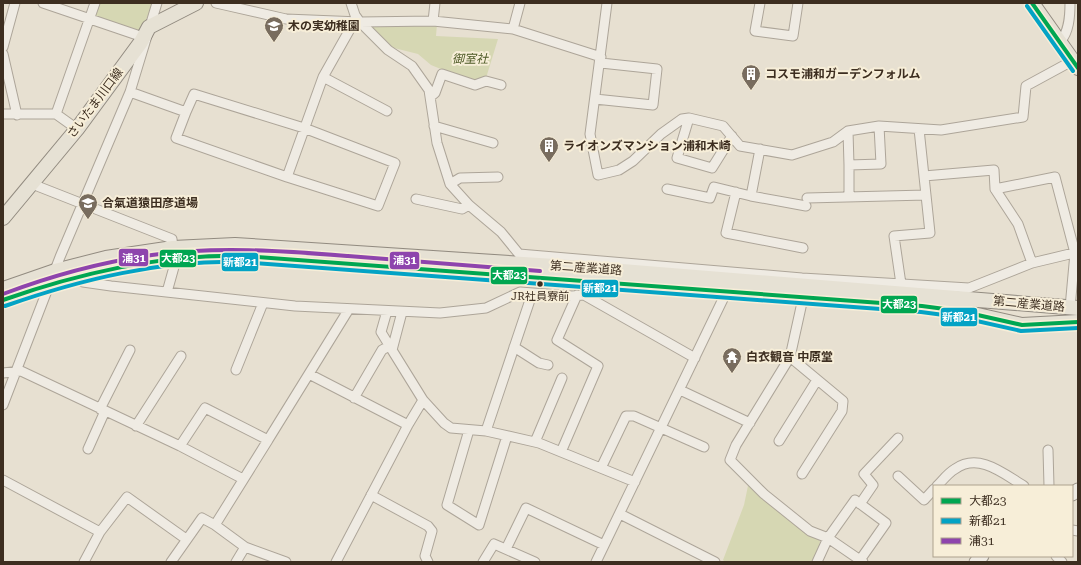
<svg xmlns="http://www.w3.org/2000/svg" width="1081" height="565" font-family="'Roboto Serif','Noto Sans JP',serif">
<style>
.green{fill:#d6d7b3}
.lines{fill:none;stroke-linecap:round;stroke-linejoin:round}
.street-casing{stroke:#ada599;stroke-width:11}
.secondary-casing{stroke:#9c958a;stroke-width:15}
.primary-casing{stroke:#928b80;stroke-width:16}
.street{stroke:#efebe3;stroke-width:9}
.secondary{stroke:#efebe3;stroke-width:13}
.primary{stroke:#e6e1d4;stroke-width:14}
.bus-1-casing{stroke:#f7eed8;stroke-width:7}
.bus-2-casing{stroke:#f7eed8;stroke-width:7}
.bus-3-casing{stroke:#f7eed8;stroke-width:7}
.bus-1{stroke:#00a651;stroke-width:4}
.bus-2{stroke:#03a3c5;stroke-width:4}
.bus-3{stroke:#8e44ad;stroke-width:4}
.bus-dot{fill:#3d2e20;stroke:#f7eed8;stroke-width:1.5}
.labels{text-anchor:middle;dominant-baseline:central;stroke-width:4;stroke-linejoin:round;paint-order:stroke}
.bus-label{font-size:11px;fill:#3d2e20;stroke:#f7eed8}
.poi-label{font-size:12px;font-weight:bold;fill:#3d2e20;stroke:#f7eed8;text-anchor:start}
.park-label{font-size:12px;font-style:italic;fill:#4d5a26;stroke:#f7eed8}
.street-label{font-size:12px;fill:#3d2e20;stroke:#f7eed8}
.line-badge{stroke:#f7eed8;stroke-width:1.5}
.badge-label{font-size:11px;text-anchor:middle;font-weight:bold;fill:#fff}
</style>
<rect width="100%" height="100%" fill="#e7e0d1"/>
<!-- green -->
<path class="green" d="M97,3H153L141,32L92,18Z
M365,24H437L436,36L498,39L486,78L475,83L431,65L418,54L390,47Z
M749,481L770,503L820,541L817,562H725L723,560L744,505Z"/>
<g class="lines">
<!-- street casing -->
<g class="street-casing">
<path id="street" d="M43,3L143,37
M216,3L286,19L360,22L433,21L513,29L601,57
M351,3L355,15L360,22L388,50L412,66L429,90L437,143L450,184L469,205L501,232L519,254L802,278L969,288L1032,263L1078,252
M607,3L590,134L598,175L619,170L633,161L661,134L682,119L689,118L723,126L740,146L792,155L833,142L848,131L879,126L941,130L1023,117L1026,86L1072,61
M760,3L755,31L793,36L798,3
M433,21L435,3
M513,29L520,3
M1060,42C1069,32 1070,17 1070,3
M3,47L15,3
M3,54L17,115
M323,77L387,111
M130,92L186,112L176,138L287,177L378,206L395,163L304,128L194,94L186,112
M430,97L435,93L442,74L475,85L486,81L501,85
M595,99L653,105L657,69L601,63
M3,114H56L77,129
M56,114L95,3
M689,118L677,158L712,168L732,136
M434,126L493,143
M848,131L849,165
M924,176L994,170L995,189L1018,224L1032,263
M287,177L323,77L354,22
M32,184L172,239L173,248
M450,184L460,178L498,177
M667,189L710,198L714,187L751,196L760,149
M995,189L1055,177L1075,253L1070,308
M736,192L726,233L803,248
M751,196L806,206
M849,197V165L881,164L879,126
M807,198L926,195
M416,199L462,209L469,205
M76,276L83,282L111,286L295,306L440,313L486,308L520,292L572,296L584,295
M901,284L894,236L930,233L919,129
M584,290V295L695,358
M167,292L174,267V258
M803,298L790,357L736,445L730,460L764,494L810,531L828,538L863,562
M387,311L381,332L392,350
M402,312L392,350L423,400L444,423L451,428L486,431L539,443L635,482
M514,347L539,363L548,365
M790,357L843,401L842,411L802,474
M236,370L263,303
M3,373L21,371L180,446L243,479
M309,374L408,425
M680,390L750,423
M354,398L382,350L389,346
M3,405L60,257L130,92L157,3
M100,409L130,350
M136,426L181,356
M469,430L447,505L479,525L507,436
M486,431L532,294
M779,441L817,380
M535,442L562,378
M180,446L205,408L268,440L349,309
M88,449L105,411
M1048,450L1049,486
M561,452L598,366L557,340L577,295
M601,468L626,416H634L704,447
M898,476L924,500L934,489
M3,480L100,532
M937,486C943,480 948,473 955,469C979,452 1004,474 1024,486
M371,495L428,526L432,531L425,556L428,562
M860,504L873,485L864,474L898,438
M620,514L715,562
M215,525L268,440
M1072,530L1078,531
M506,549L526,508L604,545
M1056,556L1062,562
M84,562L100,532L127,497L186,539
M171,562L202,518L215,525L245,547L286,562
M236,562L245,547
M336,562L408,425L423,400
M483,562L494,544L535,562
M596,562L723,299L724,291
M817,562L828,538L855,500L886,523L860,560"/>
</g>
<!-- secondary casing -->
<g class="secondary-casing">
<path id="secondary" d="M1072,494L1078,490
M976,562L982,556"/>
</g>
<!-- primary casing -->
<g class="primary-casing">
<path id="primary" d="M1032,3L1078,68
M3,218L77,129L141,42L149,27L196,3
M3,289L55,271L106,258L173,248L235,245L585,268L1078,308
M3,300C68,276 135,260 204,256C238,254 273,257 307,259L922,306L960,311L1022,325L1078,322"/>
</g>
<!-- street -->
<use href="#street" class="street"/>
<!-- secondary -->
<use href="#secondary" class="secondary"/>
<!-- primary -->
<use href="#primary" class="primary"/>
<!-- bus-1 casing -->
<g class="bus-1-casing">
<path id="bus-1" d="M1032,3L1078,68
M3,300C80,273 160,254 243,256L922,306L960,311L1022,325L1078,322"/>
</g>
<!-- bus-2 casing -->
<g class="bus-2-casing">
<path id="bus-2" d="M1027,6L1073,71
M5,306C82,279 161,260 242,262L921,312L959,317L1021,331L1078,328"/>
</g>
<!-- bus-3 casing -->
<g class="bus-3-casing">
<path id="bus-3" d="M3,294C51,276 101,262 152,255C217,246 282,251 348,256C412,261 476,266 540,271"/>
</g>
<!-- bus-1 -->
<use href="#bus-1" class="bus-1"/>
<!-- bus-2 -->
<use href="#bus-2" class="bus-2"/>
<!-- bus-3 -->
<use href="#bus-3" class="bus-3"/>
</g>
<!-- icons -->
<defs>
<g id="school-pin" transform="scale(1)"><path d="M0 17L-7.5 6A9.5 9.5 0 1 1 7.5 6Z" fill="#786c5e" stroke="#f7eed8"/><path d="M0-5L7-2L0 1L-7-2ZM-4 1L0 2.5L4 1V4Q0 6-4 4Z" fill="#fff"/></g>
<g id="building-pin" transform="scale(1)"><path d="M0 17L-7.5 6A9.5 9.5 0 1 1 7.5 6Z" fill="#786c5e" stroke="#f7eed8"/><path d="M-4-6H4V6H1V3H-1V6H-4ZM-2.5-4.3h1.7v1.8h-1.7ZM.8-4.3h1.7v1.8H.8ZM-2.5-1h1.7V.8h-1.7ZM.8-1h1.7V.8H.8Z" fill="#fff"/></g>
<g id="temple-pin" transform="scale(1)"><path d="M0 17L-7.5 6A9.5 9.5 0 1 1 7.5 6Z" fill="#786c5e" stroke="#f7eed8"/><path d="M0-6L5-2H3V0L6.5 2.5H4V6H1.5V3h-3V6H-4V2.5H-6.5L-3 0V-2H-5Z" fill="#fff"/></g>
</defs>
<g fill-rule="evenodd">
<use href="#school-pin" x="274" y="26"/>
<use href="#building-pin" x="751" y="74"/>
<use href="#building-pin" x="549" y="146"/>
<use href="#school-pin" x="88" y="203"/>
<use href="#temple-pin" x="732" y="357"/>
</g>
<!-- markers -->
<circle class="bus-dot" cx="540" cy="284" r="3.5"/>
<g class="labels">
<!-- bus labels -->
<g class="bus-label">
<text x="540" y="296">JR社員寮前</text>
</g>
<!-- poi labels -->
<g class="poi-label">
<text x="288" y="26">木の実幼稚園</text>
<text x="765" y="74">コスモ浦和ガーデンフォルム</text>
<text x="563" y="146">ライオンズマンション浦和木崎</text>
<text x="102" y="203">合氣道猿田彦道場</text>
<text x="746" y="357">白衣観音 中原堂</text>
</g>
<!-- park labels -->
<g class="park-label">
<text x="470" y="59">御室社</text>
</g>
<!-- street labels -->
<g class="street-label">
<text transform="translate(95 103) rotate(-53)">さいたま川口線</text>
<text transform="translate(586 268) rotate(4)">第二産業道路</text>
<text transform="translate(1029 304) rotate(5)">第二産業道路</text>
</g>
</g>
<g class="line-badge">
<rect x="118" y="248" width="31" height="19" rx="4" fill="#8e44ad"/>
<rect x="159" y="249" width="38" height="19" rx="4" fill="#00a651"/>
<rect x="389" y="251" width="31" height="19" rx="4" fill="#8e44ad"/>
<rect x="221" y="252" width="38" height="20" rx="4" fill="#03a3c5"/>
<rect x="490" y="266" width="38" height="19" rx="4" fill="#00a651"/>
<rect x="581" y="279" width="38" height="19" rx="4" fill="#03a3c5"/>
<rect x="880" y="295" width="38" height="19" rx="4" fill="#00a651"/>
<rect x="940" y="307" width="38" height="20" rx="4" fill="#03a3c5"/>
</g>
<g class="badge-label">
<text x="134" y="262">浦31</text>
<text x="178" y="262">大都23</text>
<text x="405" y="264">浦31</text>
<text x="240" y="266">新都21</text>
<text x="509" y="279">大都23</text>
<text x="600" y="292">新都21</text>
<text x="899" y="308">大都23</text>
<text x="959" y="321">新都21</text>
</g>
<!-- border -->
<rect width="1081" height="565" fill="none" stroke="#3d2e20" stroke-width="8"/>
<!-- legend -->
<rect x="933" y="485" width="140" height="72" fill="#f7eed8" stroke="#ada18e"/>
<rect x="941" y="498" width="20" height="6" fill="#00a651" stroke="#ada18e"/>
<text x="969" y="505" font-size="12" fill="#3d2e20">大都23</text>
<rect x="941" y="518" width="20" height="6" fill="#03a3c5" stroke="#ada18e"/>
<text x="969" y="525" font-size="12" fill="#3d2e20">新都21</text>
<rect x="941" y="538" width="20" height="6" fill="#8e44ad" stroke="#ada18e"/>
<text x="969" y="545" font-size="12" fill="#3d2e20">浦31</text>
</svg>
